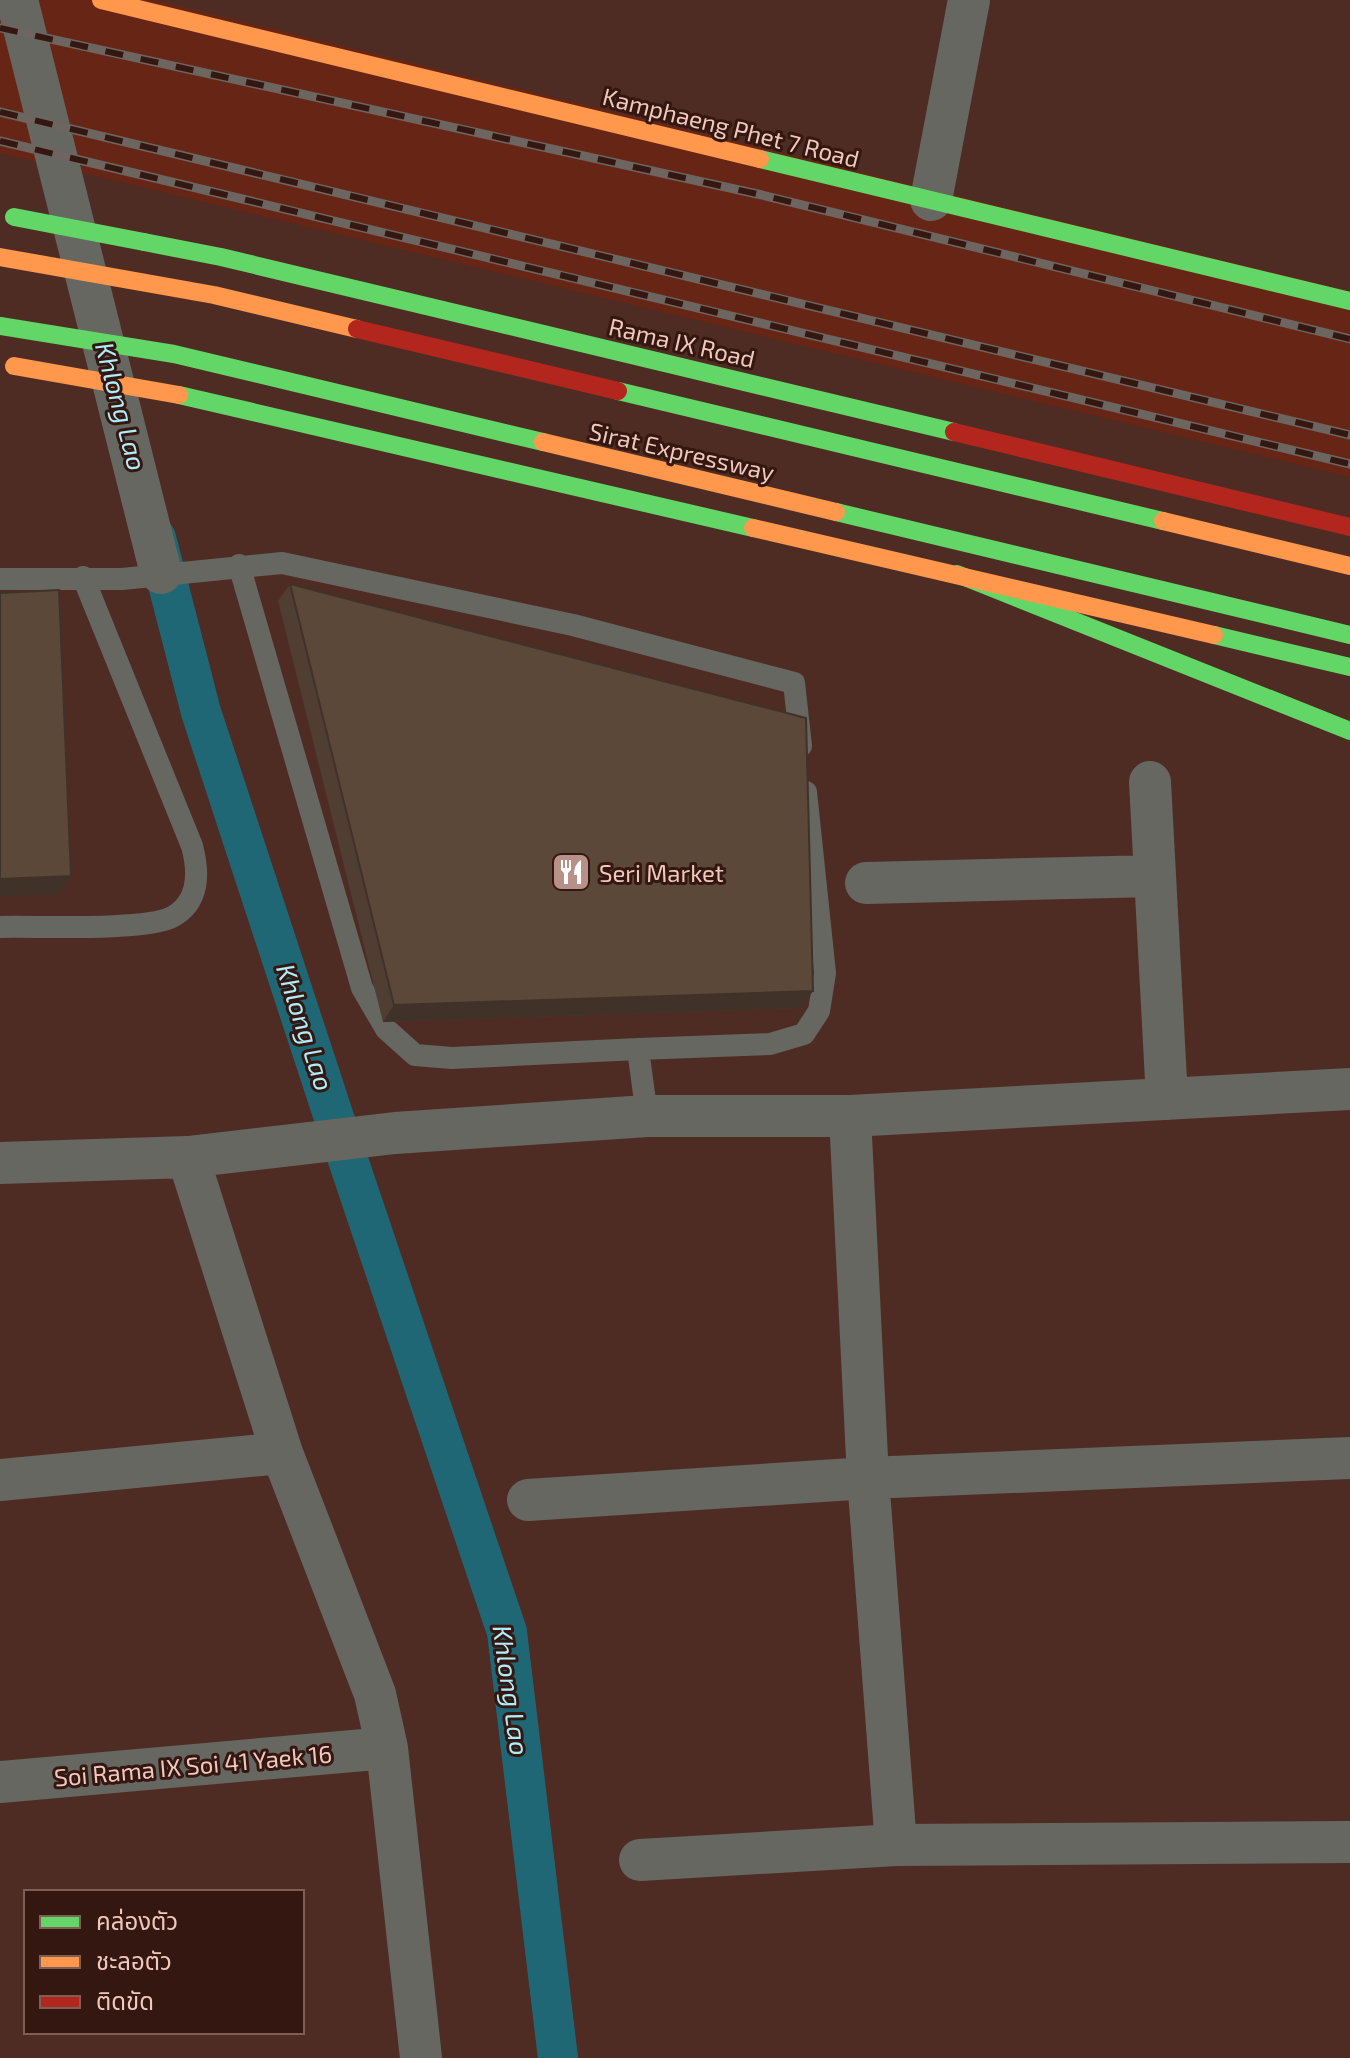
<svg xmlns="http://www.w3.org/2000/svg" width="1350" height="2058" font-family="'Exo 2','Noto Sans Thai',sans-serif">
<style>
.built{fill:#662515}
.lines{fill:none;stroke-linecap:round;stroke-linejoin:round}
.canal{stroke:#206776;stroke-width:40}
.lane{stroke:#666760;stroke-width:22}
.street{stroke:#666760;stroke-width:42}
.fast{stroke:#63d668;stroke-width:18}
.slow{stroke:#ff974d;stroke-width:18}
.jam{stroke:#b3261e;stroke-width:18}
.rail-casing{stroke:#6c6560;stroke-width:9}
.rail{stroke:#331710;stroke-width:6;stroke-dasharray:18;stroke-linecap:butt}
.fast-bridge{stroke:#63d668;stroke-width:18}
.slow-bridge{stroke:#ff974d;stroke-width:18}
.jam-bridge{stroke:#b3261e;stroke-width:18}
.wall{fill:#4f3e31}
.shaded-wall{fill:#403228}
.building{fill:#5c4839;stroke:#403228;stroke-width:2}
.labels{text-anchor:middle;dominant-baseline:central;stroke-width:6;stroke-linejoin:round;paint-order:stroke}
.street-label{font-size:24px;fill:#f0c8be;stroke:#331710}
.poi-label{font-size:24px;fill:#f0c8be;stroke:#331710;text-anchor:start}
.water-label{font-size:26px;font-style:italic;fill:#b0edfc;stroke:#331710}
</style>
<rect width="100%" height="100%" fill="#4e2c24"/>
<!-- built -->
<path class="built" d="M0,0H155L1350,291V477L0,153Z"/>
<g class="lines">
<!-- canal -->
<path class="canal" d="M156,538L201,712L342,1142L507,1632L558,2058"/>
<!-- lane -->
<path class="lane" d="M239,565L362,988L386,1029L415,1055L452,1058L638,1049
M0,579H122L282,563L573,625L794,683L801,746
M0,927C36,926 145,931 172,917C200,902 199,872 192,846L83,577
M647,1116L638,1049L770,1044L804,1034L819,1011L825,973L806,792"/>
<!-- street -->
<path class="street" d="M17,0L161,573
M931,200L969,0
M1150,782L1167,1099
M866,883L1155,876
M850,1116L868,1478L896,1845
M188,1157L282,1453L375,1694L387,1748L421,2058
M0,1163L188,1157L395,1133L647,1116H850L1350,1089
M0,1480L282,1453
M528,1500L868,1478L1350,1458
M0,1782L387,1748
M640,1860L896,1845L1350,1842"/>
<!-- fast -->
<path class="fast" d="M760,159L1350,301
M144,242L221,257L954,432
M179,395L753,528
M957,574L1350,731
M1214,635L1350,667"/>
<!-- slow -->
<path class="slow" d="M101,0L760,159
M753,528L1214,635"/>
<!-- jam -->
<path class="jam" d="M954,432L1350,527"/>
<!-- rail casing -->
<g class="rail-casing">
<path id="rail" d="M0,28L762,195L1350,339
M0,112L1350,435
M0,141L1350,464"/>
</g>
<!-- rail -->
<use href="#rail" class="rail"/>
<!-- fast-bridge -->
<path class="fast-bridge" d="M14,217L144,242
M0,326L174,354L543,442
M618,391L1163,521
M836,512L1350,635"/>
<!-- slow-bridge -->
<path class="slow-bridge" d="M0,257L214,295L357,329
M14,366L179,395
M543,442L836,512
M1163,521L1350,566"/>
<!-- jam-bridge -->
<path class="jam-bridge" d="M357,329L618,391"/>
</g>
<!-- wall -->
<path class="wall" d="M290,584L801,1008L383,1022L278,601Z"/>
<!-- shaded-wall -->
<path class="shaded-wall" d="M71,876L59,894L0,896V879Z
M813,991L801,1008L383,1022L394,1005Z"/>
<!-- building -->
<path class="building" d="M290,584L806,718L813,991L394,1005Z
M59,590L71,876L0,879V593Z"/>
<!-- icons -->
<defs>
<g id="restaurant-square" transform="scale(2)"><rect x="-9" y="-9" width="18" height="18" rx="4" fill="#b79188" stroke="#331710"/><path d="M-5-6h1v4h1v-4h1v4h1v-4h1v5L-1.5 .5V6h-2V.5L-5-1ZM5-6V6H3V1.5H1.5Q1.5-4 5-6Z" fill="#fff"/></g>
</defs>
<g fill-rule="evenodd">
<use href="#restaurant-square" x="571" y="872"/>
</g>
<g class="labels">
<!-- street labels -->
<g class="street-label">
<text transform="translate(731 127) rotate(14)">Kamphaeng Phet 7 Road</text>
<text transform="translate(682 342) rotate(13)">Rama IX Road</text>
<text transform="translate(682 451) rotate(13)">Sirat Expressway</text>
<text transform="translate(193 1765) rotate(-5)">Soi Rama IX Soi 41 Yaek 16</text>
</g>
<!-- poi labels -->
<g class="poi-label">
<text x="599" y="872">Seri Market</text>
</g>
<!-- water labels -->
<g class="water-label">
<text transform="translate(122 406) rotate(75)">Khlong Lao</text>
<text transform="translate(306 1027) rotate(72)">Khlong Lao</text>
<text transform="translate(512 1690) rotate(82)">Khlong Lao</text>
</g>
</g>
<!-- legend -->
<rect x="24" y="1890" width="280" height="144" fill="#331710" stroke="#7f5e56" stroke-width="2"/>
<rect x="40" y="1916" width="40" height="12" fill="#63d668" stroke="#7f5e56" stroke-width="2"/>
<text x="96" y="1930" font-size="24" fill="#f0c8be">คล่องตัว</text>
<rect x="40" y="1956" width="40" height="12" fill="#ff974d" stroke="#7f5e56" stroke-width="2"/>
<text x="96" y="1970" font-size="24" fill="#f0c8be">ชะลอตัว</text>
<rect x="40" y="1996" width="40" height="12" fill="#b3261e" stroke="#7f5e56" stroke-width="2"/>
<text x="96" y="2010" font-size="24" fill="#f0c8be">ติดขัด</text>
</svg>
